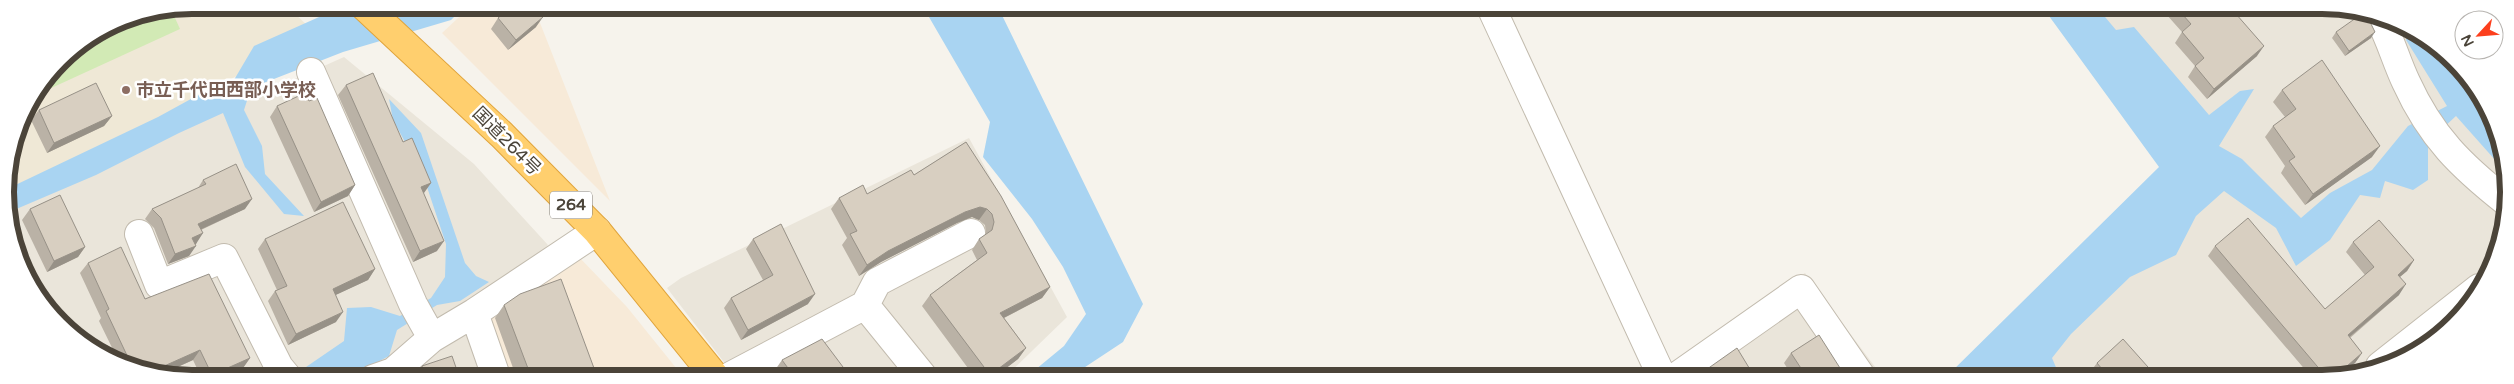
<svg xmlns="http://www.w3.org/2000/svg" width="2514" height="384" font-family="'Varela Round','Noto Sans JP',sans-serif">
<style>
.residential{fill:#eae5da}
.commercial{fill:#f7ead8}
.education{fill:#efe8d6}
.green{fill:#d2eab5}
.water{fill:#a9d4f2}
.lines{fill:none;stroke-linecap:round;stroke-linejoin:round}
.street-casing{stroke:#c2bbae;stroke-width:30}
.highway-casing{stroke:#e0a43c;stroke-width:30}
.street{stroke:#fff;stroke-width:28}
.highway{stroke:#ffcf6e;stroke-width:28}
.wall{fill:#bab2a6}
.shaded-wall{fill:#979187}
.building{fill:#d8cfc1;stroke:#979187}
.education-dot{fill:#8d6e63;stroke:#fff;stroke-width:2}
.labels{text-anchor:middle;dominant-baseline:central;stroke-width:5;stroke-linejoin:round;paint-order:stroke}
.shield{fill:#fff;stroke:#817c74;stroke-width:1}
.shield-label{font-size:16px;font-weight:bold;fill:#4b4439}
.education-label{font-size:18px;font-weight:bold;fill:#785e54;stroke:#fff;text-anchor:start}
.street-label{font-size:18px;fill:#4b4439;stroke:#fff}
.rim{fill:none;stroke:#4b4439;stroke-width:6}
</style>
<rect width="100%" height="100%" fill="#f6f3ec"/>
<!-- residential -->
<path class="residential" d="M2118,5H2335L2405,24L2463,69L2499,132L2509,205L2495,264L2454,324L2404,360L2335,379H1972L2202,169L2091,30Z
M344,57L474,164L548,245L484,317L506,379H179L109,360L52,316L14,247L9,207Z
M969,138L1067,317L1003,379H737L667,288L681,278Z
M1805,273L1884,379H1650Z"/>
<!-- commercial -->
<path class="commercial" d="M472,5H533L610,201L442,33Z
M578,256L627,307L685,379H506L484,317Z"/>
<!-- education -->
<path class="education" d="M192,5H286L314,32L9,205L5,180L19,120L60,60L121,19Z"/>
<!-- green -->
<path class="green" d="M171,9L180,29L36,95L60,60L121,19Z"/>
<!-- water -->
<path class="water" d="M346,5H466L451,20L343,52L251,88L244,110L262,146L265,174L304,216L284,214L245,167L223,113L179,133L96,175L14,210V230L61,323L52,316L15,252L7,189L158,117L200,94L231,85L254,46Z
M922,5H997L1143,304L1123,342L1067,379H1024L1064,346L1086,314L1063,267L1032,219L983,157L990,122Z
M2041,5H2095L2116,30L2134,27L2209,115L2240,91L2254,89L2219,146L2242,159L2301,218L2330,193L2372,170L2408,126L2447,106L2406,40L2411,29L2463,69L2499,132L2504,170L2456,116L2428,142V180L2413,190L2385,181L2380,198L2360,195L2330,240L2296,266L2276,228L2224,191L2196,216L2176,255L2130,277L2071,334L2052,358L2061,379H1944L2159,167Z
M389,99L421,133L465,263L476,276L489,282L460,301L437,305L397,330L389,356L349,377L254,379L306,367L344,341L347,308L371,307L400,316L431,298L445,277L446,244L423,175L393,120Z"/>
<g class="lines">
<!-- street casing -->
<g class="street-casing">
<path id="street" d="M1490,5L1663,379
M2379,18C2390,38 2396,61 2406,82C2431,137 2461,166 2508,203
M311,72L413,304L432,338
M139,234L159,285L224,258L279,367L289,379
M865,305L925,379
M474,313L497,379
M2380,366L2479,288
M373,379L393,372L432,338L474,313L597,231
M725,379L865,305L877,282L971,233
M1673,379L1801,289L1863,379"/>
</g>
<!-- highway casing -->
<g class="highway-casing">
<path id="highway" d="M363,5L502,135L597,231L717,379"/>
</g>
<!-- street -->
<use href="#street" class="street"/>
<!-- highway -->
<use href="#highway" class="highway"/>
</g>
<!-- wall -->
<path class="wall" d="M2158,5H2232L2257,56L2207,99L2188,77L2195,66L2175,43L2182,32Z
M498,18L536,27L508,50L491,29Z
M2336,32L2371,38L2345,56L2332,38Z
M346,85L403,142L431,183L423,193L437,251L413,262L338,95Z
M2282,90L2372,157L2305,205L2281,173L2285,166L2265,137L2273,126L2285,117L2273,102Z
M309,101L355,185L348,196L314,212L270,117L277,106Z
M39,110L112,116L104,126L47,153L31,120Z
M966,142L1050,287L1042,298L1004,318L1026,348L1018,359L992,379H976L922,306L930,295L977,260L972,250L979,239L986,234L985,225L979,220L972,217L957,223L881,262L859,276L842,245L847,238L831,209L839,198L867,194L914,175Z
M203,180L245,209L201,230L196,244L189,256L168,264L154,228L145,219L152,209L198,188Z
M30,209L85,247L78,257L47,272L22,220Z
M265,239L375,269L368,280L335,295L336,322L288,345L268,301L275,291L277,290L258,249Z
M753,239L808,304L741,340L724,308L731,298L763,280L746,249Z
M2353,242L2414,260L2407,271L2400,277L2399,295L2350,338L2362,353L2355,363L2335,379H2313L2208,256L2215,246L2325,309L2365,275L2346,252Z
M88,263L145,299L250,358L243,368L220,379H202L193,360L162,374L119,362L99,321L101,318L80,273Z
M504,305L598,379H517L495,318Z
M1791,353L1847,379H1794L1784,363Z
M782,360L852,379H782L775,370Z
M2097,363L2156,376L2154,379H2089L2087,376Z
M422,366L460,379H416L415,376Z"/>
<!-- shaded-wall -->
<path class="shaded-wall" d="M543,17L536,27L508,50L516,40Z
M2375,32L2371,38L2345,56L2349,51Z
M2264,46L2257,56L2207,99L2214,89Z
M112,116L104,126L47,153L54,143Z
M2380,146L2372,157L2305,205L2313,194Z
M431,183L424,193L413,198L421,187Z
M355,185L348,196L314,212L321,202Z
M252,199L245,209L191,234L198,224Z
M980,207L987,209L979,220L972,217L957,223L881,262L859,276L867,265L888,251L965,212Z
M203,233L196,244L185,248L192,238Z
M444,241L437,251L413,262L420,251Z
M196,246L189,256L168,264L175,254Z
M85,247L78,257L47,272L54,261Z
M2414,260L2407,271L2390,285L2398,275Z
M375,269L368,280L325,300L333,289Z
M2406,284L2399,295L2340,345L2348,335Z
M1050,287L1042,298L992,324L1000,313Z
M815,294L808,304L741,340L748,330Z
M343,312L336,322L288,345L296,334Z
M1026,348L1018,359L992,379H987L990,375Z
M200,350L193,360L162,374L153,371Z
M2362,353L2355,363L2338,378L2332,379Z
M250,358L243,368L220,379H210L212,375Z
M1751,371L1746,379H1738Z"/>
<!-- building -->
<path class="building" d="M514,5H534L543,17L516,40L498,18Z
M2174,5H2232L2238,12L2236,14L2264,46L2214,89L2195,66L2204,58L2182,32L2191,24Z
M2363,13L2366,14L2375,32L2349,51L2336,32Z
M2322,60L2380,146L2313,194L2289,161L2295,157L2273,126L2296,109L2282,90Z
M373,73L403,142L412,138L431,183L421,187L444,241L420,251L346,85Z
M96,83L112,116L54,143L39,110Z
M305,93L309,101L317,98L355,185L321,202L277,106Z
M966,142L1001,196L1050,287L1000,313L1026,348L990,375L930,295L987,253L979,239L992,230L994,222L992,214L987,209L980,207L965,212L888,251L867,265L850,234L857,231L839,198L863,185L867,194L911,170L914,175Z
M236,164L252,199L198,224L203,233L192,238L196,246L175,254L161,218L152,209L206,184L203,180Z
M60,195L85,247L54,261L30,209Z
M343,202L375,269L333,289L343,312L296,334L275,291L287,286L265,239Z
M2248,218L2325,309L2374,267L2353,242L2379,220L2414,260L2398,275L2406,284L2348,335L2362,353L2332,379H2328L2215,246Z
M781,224L815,294L748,330L731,298L773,275L753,239Z
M121,247L145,299L209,274L250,358L212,375L200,350L153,371L132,366L106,311L109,309L88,263Z
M561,279L598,379H532L504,305L520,294Z
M1819,335L1847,379H1808L1791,353Z
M822,339L852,379H796L782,360Z
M2123,339L2156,376L2153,379H2092L2102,369L2097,363Z
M1737,348L1751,371L1738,379H1693Z
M452,356L460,379H426L422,366Z"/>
<!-- markers -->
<circle class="education-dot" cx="126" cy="90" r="5"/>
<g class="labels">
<!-- shield labels -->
<rect class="shield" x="550" y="191.5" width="42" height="27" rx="4"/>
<g class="shield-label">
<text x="571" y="205">264</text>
</g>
<!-- education labels -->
<g class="education-label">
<text x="136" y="90">市立千代田西部小学校</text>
</g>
<!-- street labels -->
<g class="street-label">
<text transform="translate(507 141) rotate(45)">国道264号</text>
</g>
</g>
<!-- crop -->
<path d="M0 0H2514V384H0ZM192 14H2322A178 178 0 0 1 2500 192V192A178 178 0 0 1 2322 370H192A178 178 0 0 1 14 192V192A178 178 0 0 1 192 14Z" fill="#fff" fill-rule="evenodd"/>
<path class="rim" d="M192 14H2322A178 178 0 0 1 2500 192V192A178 178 0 0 1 2322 370H192A178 178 0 0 1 14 192V192A178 178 0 0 1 192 14Z"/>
<!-- north arrow -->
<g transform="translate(2479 35) rotate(244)"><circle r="24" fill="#ffffff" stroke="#b7b4b0"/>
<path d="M0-4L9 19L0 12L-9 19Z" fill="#fc3f1d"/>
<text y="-8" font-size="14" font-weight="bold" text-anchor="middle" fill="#4b4439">N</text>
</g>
</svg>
